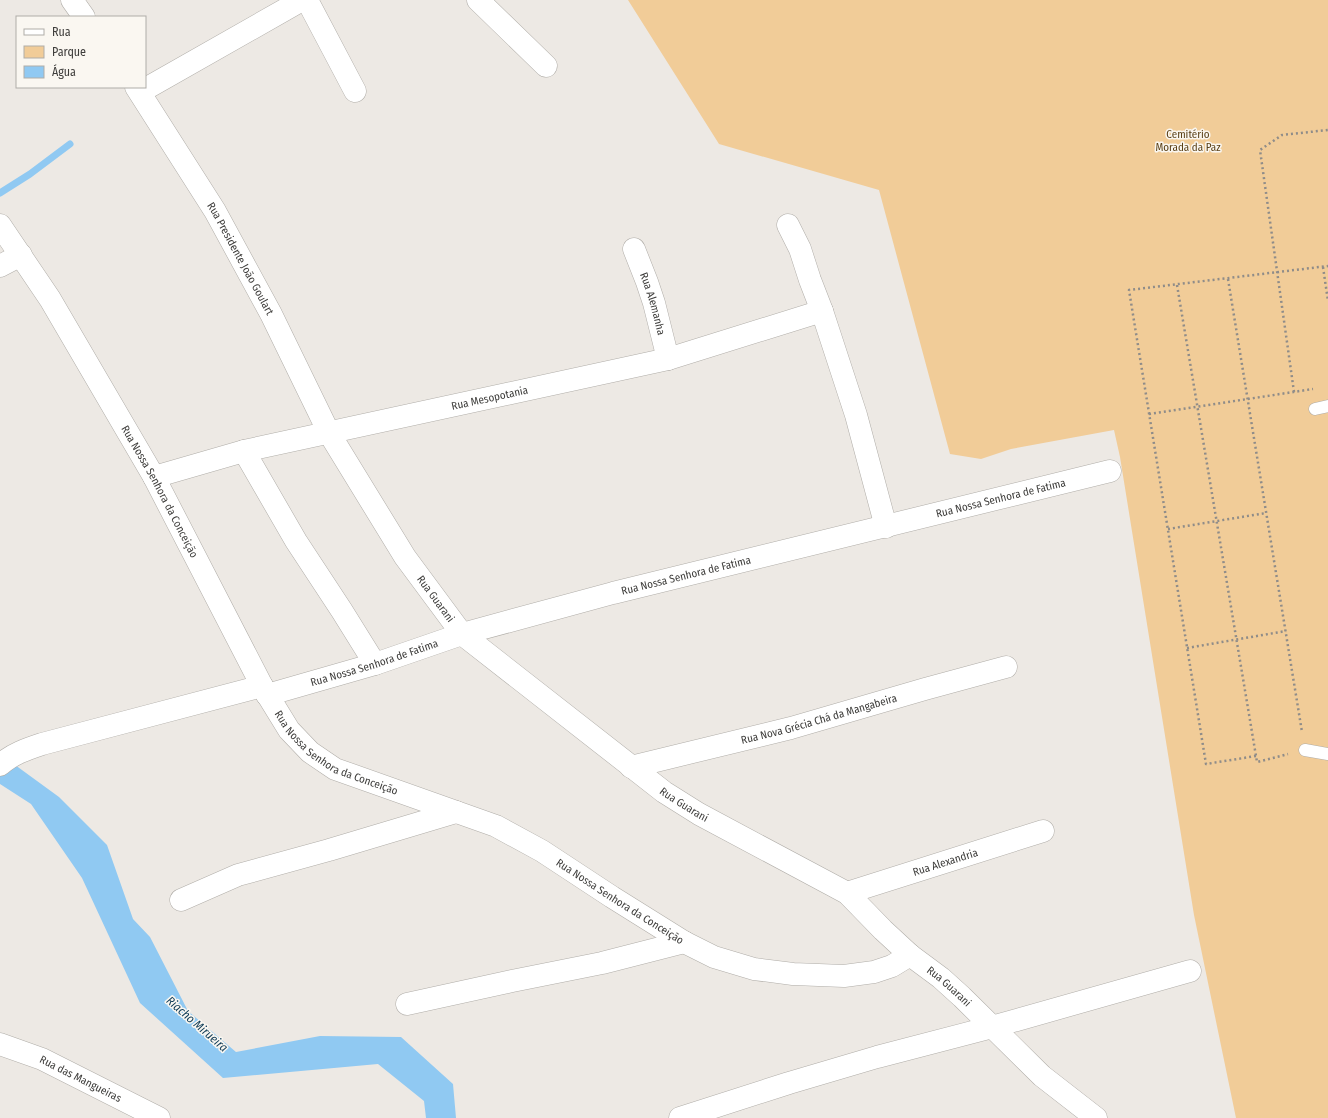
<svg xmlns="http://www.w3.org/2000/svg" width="1328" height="1118" font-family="'Fira Sans Condensed',sans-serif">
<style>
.green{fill:#f1cc98}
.water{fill:#90c9f2}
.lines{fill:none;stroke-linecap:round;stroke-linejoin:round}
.stream{stroke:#90c9f2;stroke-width:7}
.service-casing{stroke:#b0ada8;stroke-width:13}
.minor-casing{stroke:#b0ada8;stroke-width:23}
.path{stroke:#8f8c89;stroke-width:2.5;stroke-dasharray:2 3;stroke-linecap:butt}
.service{stroke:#fff;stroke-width:12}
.minor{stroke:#fff;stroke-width:22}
.labels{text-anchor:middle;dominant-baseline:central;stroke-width:3;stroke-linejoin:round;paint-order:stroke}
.park-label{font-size:11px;fill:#593f15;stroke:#faf7f1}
.street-label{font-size:11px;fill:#3e3d3b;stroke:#faf7f1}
.water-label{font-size:12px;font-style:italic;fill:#0d3a55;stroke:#faf7f1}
</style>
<rect width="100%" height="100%" fill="#ede9e4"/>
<!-- green -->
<path class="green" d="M628,0H1328V1118H1236L1194,915L1120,457L1114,430L1011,449L981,459L950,454L879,190L719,144Z"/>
<!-- water -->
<path class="water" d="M0,754L59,797L107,845L133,919L150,937L188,1011L236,1052L320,1036L401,1037L453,1084L456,1118H426L424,1101L378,1064L223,1078L140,1003L82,878L31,804L0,784Z"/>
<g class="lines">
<!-- stream -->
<path class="stream" d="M0,193L30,174L70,144"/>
<!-- service casing -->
<g class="service-casing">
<path id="service" d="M1315,409L1328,406
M1305,750L1328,754"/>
</g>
<!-- minor casing -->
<g class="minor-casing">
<g id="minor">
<path d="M72,0L84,17"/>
<path d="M307,0L355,91"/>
<path d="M478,0L546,66"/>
<path id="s1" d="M136,87L215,211L271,314L329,433L405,557L462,634L664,792L699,814L847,893L883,930L910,955L941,978L962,997L1042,1076L1096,1118"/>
<path d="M140,92L302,0"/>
<path id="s2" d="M0,225L50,299L154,477L262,686L289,730L310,752L335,769L496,826L542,851L612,897L684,942L714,957L754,969L793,974L844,976L874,972L892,966L910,955"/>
<path d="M788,225L800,249L810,280L822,311L856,415L886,527"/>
<path id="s3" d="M634,249L647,282L654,303L668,359"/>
<path d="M0,266L21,255"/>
<path d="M244,451L296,541L342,611L375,664"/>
<path id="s4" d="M154,477L244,451L668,359L822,311"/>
<path id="s5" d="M267,695L375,664L462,634L613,593L1110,471"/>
<path d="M0,765C12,754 27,749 42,744L262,686"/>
<path id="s6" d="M631,767L791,728L925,689L1006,667"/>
<path id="s7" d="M847,893L1043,831"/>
<path d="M181,900L238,875L329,850L456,812"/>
<path d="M407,1004L512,981L602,963L684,942"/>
<path id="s8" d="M0,1044L42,1059L159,1118"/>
<path d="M680,1118L789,1083L877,1057L992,1027L1190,971"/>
</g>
</g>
<!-- path -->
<path class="path" d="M1323,267L1328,301
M1228,279L1302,732
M1177,285L1257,762L1288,754
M1294,392L1260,150L1282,135L1328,130
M1149,414L1313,389
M1168,529L1266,513
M1187,648L1286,631
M1256,756L1206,764L1129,290L1328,266"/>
<!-- service -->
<use href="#service" class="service"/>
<!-- minor -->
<use href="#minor" class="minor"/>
</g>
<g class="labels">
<!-- park labels -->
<g class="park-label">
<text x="1188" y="134">Cemitério<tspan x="1188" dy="13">Morada da Paz</tspan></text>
</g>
<!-- street labels -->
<g class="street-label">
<text stroke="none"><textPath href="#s1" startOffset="201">Rua Presidente João Goulart</textPath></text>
<text stroke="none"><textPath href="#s3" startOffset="58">Rua Alemanha</textPath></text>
<text stroke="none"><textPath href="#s4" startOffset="345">Rua Mesopotania</textPath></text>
<text stroke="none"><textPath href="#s2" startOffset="311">Rua Nossa Senhora da Conceição</textPath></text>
<text stroke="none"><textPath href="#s5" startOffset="760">Rua Nossa Senhora de Fatima</textPath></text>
<text stroke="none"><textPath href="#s5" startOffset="436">Rua Nossa Senhora de Fatima</textPath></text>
<text stroke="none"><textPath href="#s1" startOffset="594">Rua Guarani</textPath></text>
<text stroke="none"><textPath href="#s5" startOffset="112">Rua Nossa Senhora de Fatima</textPath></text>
<text stroke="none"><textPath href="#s6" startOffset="194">Rua Nova Grécia Chá da Mangabeira</textPath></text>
<text stroke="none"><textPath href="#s2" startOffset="635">Rua Nossa Senhora da Conceição</textPath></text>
<text stroke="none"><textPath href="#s1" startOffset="918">Rua Guarani</textPath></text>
<text stroke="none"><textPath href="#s7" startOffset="103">Rua Alexandria</textPath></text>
<text stroke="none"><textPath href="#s2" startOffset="959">Rua Nossa Senhora da Conceição</textPath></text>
<text stroke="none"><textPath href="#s1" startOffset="1242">Rua Guarani</textPath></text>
<text stroke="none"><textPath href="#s8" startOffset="88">Rua das Mangueiras</textPath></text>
</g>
<!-- water labels -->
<g class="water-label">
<text transform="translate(197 1024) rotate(41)">Riacho Mirueira</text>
</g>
</g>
<!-- legend -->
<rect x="16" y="16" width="130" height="72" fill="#faf7f1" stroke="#afada8"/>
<rect x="24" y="29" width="20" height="6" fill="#ffffff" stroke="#afada8"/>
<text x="52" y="36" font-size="12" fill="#3e3d3b">Rua</text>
<rect x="24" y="46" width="20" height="12" fill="#f1cc98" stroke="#afada8"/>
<text x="52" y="56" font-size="12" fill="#3e3d3b">Parque</text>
<rect x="24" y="66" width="20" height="12" fill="#90c9f2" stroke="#afada8"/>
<text x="52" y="76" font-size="12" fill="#3e3d3b">Água</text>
</svg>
